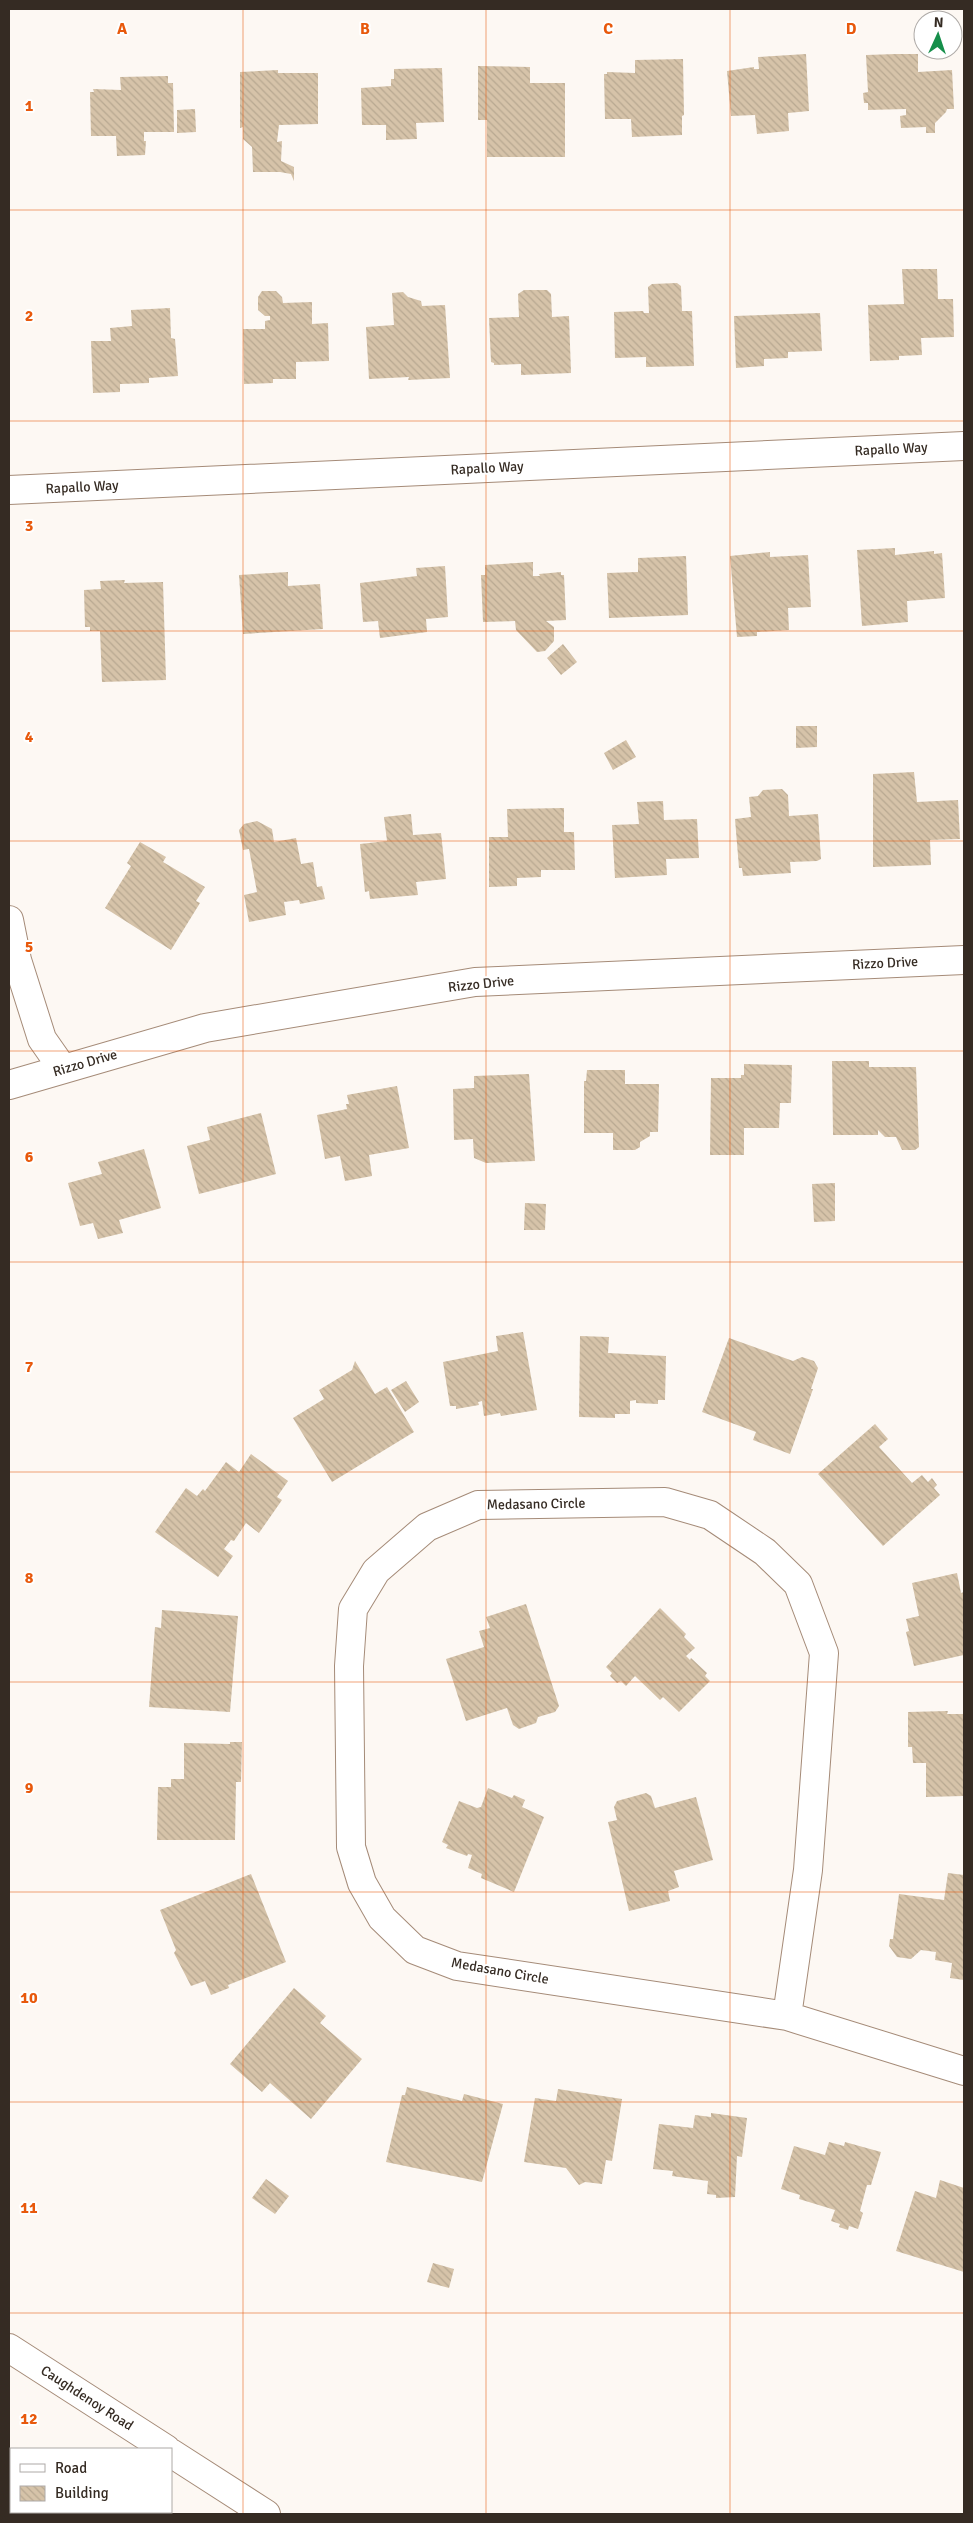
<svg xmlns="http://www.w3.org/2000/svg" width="973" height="2523" font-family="Signika,sans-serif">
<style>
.building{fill:url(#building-back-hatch)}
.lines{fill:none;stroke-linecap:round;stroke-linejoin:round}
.minor-casing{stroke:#a58b78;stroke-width:30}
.tertiary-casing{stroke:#a58b78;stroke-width:30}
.minor{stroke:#fff;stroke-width:28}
.tertiary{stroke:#fff;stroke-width:28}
.grid{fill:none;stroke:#e8590c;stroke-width:1;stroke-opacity:0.55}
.labels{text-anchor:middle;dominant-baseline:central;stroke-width:4;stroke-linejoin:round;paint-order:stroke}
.street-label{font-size:14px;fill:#352b23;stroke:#fff}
.grid-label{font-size:16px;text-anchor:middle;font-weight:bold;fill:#e8590c;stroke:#fff;stroke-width:4;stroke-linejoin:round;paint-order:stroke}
</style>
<defs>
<pattern id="building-back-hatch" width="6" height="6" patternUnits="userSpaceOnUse" patternTransform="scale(1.25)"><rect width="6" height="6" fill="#d6c3a9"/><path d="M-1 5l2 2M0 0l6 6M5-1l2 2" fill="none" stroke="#b8a891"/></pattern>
</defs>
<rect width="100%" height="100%" fill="#fdf8f3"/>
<!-- building -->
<path class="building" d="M806,54L809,111L788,113L789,131L757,134L755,115L731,116L727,71L754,67V69H759L758,57Z
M896,54H918V72L952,70L954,109H947L946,112L935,123V133H926V127L901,128L900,116L906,115V109L868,110V103H864L863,93L868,92L866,55Z
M683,59L684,115L682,116V135L632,137L631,119H605L604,74H607V72L635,73V60Z
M478,66L530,67V83H565V157H487V120H478Z
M442,68L444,122L416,123L417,139L386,140V125H362L361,88L391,86V79H394V69Z
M278,70V73H318V124L279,125L277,142L282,141L281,161L294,167V181L291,174L280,172H253L252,147L243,139V127L240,128V72Z
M168,76V83H173L174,132H144V141H146L145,155L117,156L116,136H91L90,92H94L93,89L121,90L120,77Z
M195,109L196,132L177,133V110Z
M902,269H937L938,299H953L954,337L921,338L922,355L899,356V360L870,361L868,305L904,304Z
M677,283L681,286L682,311H692L694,366L646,367V357L615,358L614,312L643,311L644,313H649L648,287L652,284Z
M524,290H547L551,294L552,317L569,316L571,373L521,375V364L494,365V363L491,362L489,318L519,317L518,294Z
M262,291H276L282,297L283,303L312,302V324L328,323L329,361L296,362V379H273V383L244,384L243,329H265V321L270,320V316H265L258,310V297Z
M403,292L408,297L421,301L422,306L445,305L450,378L408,380L409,377L369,379L366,327L394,325L392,293Z
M170,308L171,338L175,339L178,376L149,378V383L120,384V392L93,393L91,341H111L110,328L132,326L131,310Z
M820,313L822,351L788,352V358L764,359V366L736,368L734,316Z
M895,548V555L934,551V554L942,553L945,598L907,601L908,622L862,626L857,550Z
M770,552V557L808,555L811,607L788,608L789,630L757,632V636L737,637L730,556Z
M686,556L688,615L609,618L607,573L638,572V558Z
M533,562V576H540L539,574L561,572V575H564L566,620L546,621L554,627V641L545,651L537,652L516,630L515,621L483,622L481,575H485V565Z
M445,566L448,617L426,619L427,632L380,638L378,621L363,622L360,583L417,576L416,568Z
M288,572V586L320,584L323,629L243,634L239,575Z
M125,580L124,583L163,582L166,680L102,682L100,631H90V627H85L84,590L101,589L100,581Z
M563,644L577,662L561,675L547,658Z
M796,726H817V747L796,748Z
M626,740L636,757L613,770L604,753Z
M914,772L917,802L958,800L960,839L930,840L931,865L873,867V774Z
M782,789L788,795L789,816L818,814L821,859L817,861L790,862L791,873L743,876L742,868H739L735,819L751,817L749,797L758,796L763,790Z
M663,801L664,820L697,819L699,858L666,859L667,875L615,878L612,825L639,824L637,802Z
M564,808V832H574L575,870H541V877L517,878V886L489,887V837H508L507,809Z
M411,814L413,835L441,833L446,879L416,882L418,895L370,899L369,891L365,892L360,844L387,841L384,817Z
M257,821L272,829L274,842L296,838L301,864L313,862L317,887L322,886L325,899L300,904L299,900L284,902L286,915L249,922L244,895L257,892L249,849L243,850L239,830L244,824Z
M140,842L166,857L163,862L205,887L196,901L200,903L171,950L105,908L131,866L127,863Z
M832,1061H869V1067H916L919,1147L915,1150H902L896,1137H885L878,1130V1135H833Z
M744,1064L792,1065L791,1103H780L779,1128H744V1155H710L711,1078H741V1075H744Z
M587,1070H625V1084H659L658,1132H650V1136L640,1142V1147L635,1150H613V1133H584V1081H586Z
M529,1074L535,1161L486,1163L474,1158L473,1139L454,1140L453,1089L474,1088V1076Z
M397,1086L409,1148L369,1155L372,1176L345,1181L340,1156L325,1159L317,1115L347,1109L346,1104H349L347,1095Z
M261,1113L276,1174L199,1194L187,1146L210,1140L207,1127Z
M144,1149L161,1208L119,1220L123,1233L98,1239L93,1223L80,1226L68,1183L102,1174L98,1162Z
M835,1183V1221L814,1222L812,1184Z
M525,1203L546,1204L545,1230H524Z
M523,1332L537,1410L501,1416L500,1413L484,1416L482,1401L478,1402L479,1405L456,1409V1406H450L443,1362L498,1351L496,1336Z
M580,1336L609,1337L608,1353L666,1356L665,1400H658V1404L636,1403V1400L630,1401V1414H615V1418L579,1417Z
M729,1338L793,1361L802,1357L814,1361L818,1368L811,1389H813L790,1454L753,1440L756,1432L702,1412Z
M355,1361L375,1394L387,1387L414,1432L332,1482L293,1418L324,1399L319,1390L352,1370Z
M406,1381L419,1402L405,1412L391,1390Z
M875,1424L888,1439L879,1447L912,1483L922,1475L928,1482L932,1478L937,1485L934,1488L940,1495L883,1546L818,1474Z
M251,1454L288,1481L277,1497L282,1500L259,1533L246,1523L234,1541L231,1540L224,1549L233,1556L218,1577L155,1532L186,1488L197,1496L203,1489L205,1491L226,1462L239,1472Z
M957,1573L961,1593L964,1592V1655L914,1666L906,1632L909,1631L906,1619L919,1616L912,1583Z
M526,1604L559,1706L555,1712L538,1717L536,1723L519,1729L513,1725L507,1708L466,1721L446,1659L484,1647L479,1631L490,1628L486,1617Z
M660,1608L686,1634L684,1637L695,1648L686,1656L690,1660L691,1658L707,1673L705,1676L710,1681L679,1712L663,1697L660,1700L635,1676L626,1686L621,1681L617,1683L610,1676L612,1673L606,1667Z
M162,1610L238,1616L230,1712L149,1707L155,1627L161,1628Z
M948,1711L947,1714H964V1796L926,1797V1763H913L912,1747H908V1712Z
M230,1742H242L241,1782H236L235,1840H157L158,1787H171V1779H184V1743L230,1744Z
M488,1788L512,1798L514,1795L525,1800L522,1807L544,1817L514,1892L481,1878L482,1874L468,1868L472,1855L468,1854L467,1856L446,1848L448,1845L442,1842L459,1801L477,1808L481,1807Z
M646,1793L651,1796L655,1808L696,1797L713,1860L674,1871L679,1887L668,1891L670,1901L629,1911L608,1822L617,1820L614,1807L617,1801Z
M948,1873L964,1875V1980L950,1978L952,1963L935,1960L936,1952L921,1950L911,1959L897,1957L889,1946L890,1939H893L899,1894L944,1900Z
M251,1874L286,1962L228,1985L229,1988L211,1995L205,1981L191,1986L174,1953L176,1950L160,1910Z
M294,1988L326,2016L320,2023L362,2059L311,2119L270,2083L262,2092L230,2064Z
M407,2087L462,2101L464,2094L503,2104L482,2182L386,2162L402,2095H405Z
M558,2089L622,2099L612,2161L606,2160L602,2184L585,2182L579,2185L566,2168L524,2162L535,2098L556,2101Z
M711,2113L747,2118L742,2157L737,2156L735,2197L716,2198V2195L707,2194L708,2181L672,2176L673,2171L653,2169L659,2124L693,2128L695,2115L711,2117Z
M829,2142L844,2146L845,2142L881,2152L871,2185H867L860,2211L863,2213L858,2229L849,2226L848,2230L839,2227L840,2224L831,2221L835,2210L799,2199L800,2195L781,2189L794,2146L825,2155Z
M266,2179L289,2196L275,2214L252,2198Z
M940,2180L964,2188V2272L896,2251L915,2191L936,2198Z
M433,2263L454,2269L449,2288L427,2282Z"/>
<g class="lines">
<!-- minor casing -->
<g class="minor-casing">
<path id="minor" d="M9,490L964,446
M9,920L17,960L42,1039L63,1069
M9,1085L205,1028L475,982L964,960
M787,2016L808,1870L824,1653L798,1584L765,1552L710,1515L665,1502L478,1505L427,1527L376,1571L353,1609L349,1666L351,1847L362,1883L382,1918L415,1950L457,1966L787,2016L964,2071"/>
</g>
<!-- tertiary casing -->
<g class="tertiary-casing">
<path id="tertiary" d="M9,2348L166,2449
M171,2453L266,2514"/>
</g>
<!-- minor -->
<use href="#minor" class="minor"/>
<!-- tertiary -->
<use href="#tertiary" class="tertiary"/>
</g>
<!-- grid -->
<path class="grid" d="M243,9V2514M486,9V2514M730,9V2514M9,210H964M9,421H964M9,631H964M9,841H964M9,1051H964M9,1262H964M9,1472H964M9,1682H964M9,1892H964M9,2102H964M9,2313H964"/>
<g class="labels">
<!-- street labels -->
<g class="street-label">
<text transform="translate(891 449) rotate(-3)">Rapallo Way</text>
<text transform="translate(487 468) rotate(-3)">Rapallo Way</text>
<text transform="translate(82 487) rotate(-3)">Rapallo Way</text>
<text transform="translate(885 963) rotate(-3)">Rizzo Drive</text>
<text transform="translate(481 984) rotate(-6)">Rizzo Drive</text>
<text transform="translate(85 1063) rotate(-16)">Rizzo Drive</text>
<text transform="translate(536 1504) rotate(-1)">Medasano Circle</text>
<text transform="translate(500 1971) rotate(10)">Medasano Circle</text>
<text transform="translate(87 2398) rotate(33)">Caughdenoy Road</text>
</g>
</g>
<g class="grid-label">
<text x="122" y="34">A</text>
<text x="365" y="34">B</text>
<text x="608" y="34">C</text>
<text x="851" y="34">D</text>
<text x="29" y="111">1</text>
<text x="29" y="321">2</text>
<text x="29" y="531">3</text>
<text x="29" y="742">4</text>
<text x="29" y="952">5</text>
<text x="29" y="1162">6</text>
<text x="29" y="1372">7</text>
<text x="29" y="1583">8</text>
<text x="29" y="1793">9</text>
<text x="29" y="2003">10</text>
<text x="29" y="2213">11</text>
<text x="29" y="2424">12</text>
</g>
<!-- border -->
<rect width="973" height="2523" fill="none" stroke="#352b23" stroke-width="20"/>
<!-- legend -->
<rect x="10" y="2448" width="162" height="65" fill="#ffffff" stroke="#aeaaa7"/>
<rect x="20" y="2464" width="25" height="8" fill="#ffffff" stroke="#aeaaa7"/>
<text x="55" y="2473" font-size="15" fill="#352b23">Road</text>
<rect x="20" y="2486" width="25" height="15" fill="url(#building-back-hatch)" stroke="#aeaaa7"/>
<text x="55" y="2498" font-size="15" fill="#352b23">Building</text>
<!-- north arrow -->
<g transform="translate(938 35) rotate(3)"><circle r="24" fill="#ffffff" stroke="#aeaaa7"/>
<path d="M0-4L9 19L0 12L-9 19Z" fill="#168f4b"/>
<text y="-8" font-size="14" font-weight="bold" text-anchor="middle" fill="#352b23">N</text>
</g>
</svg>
